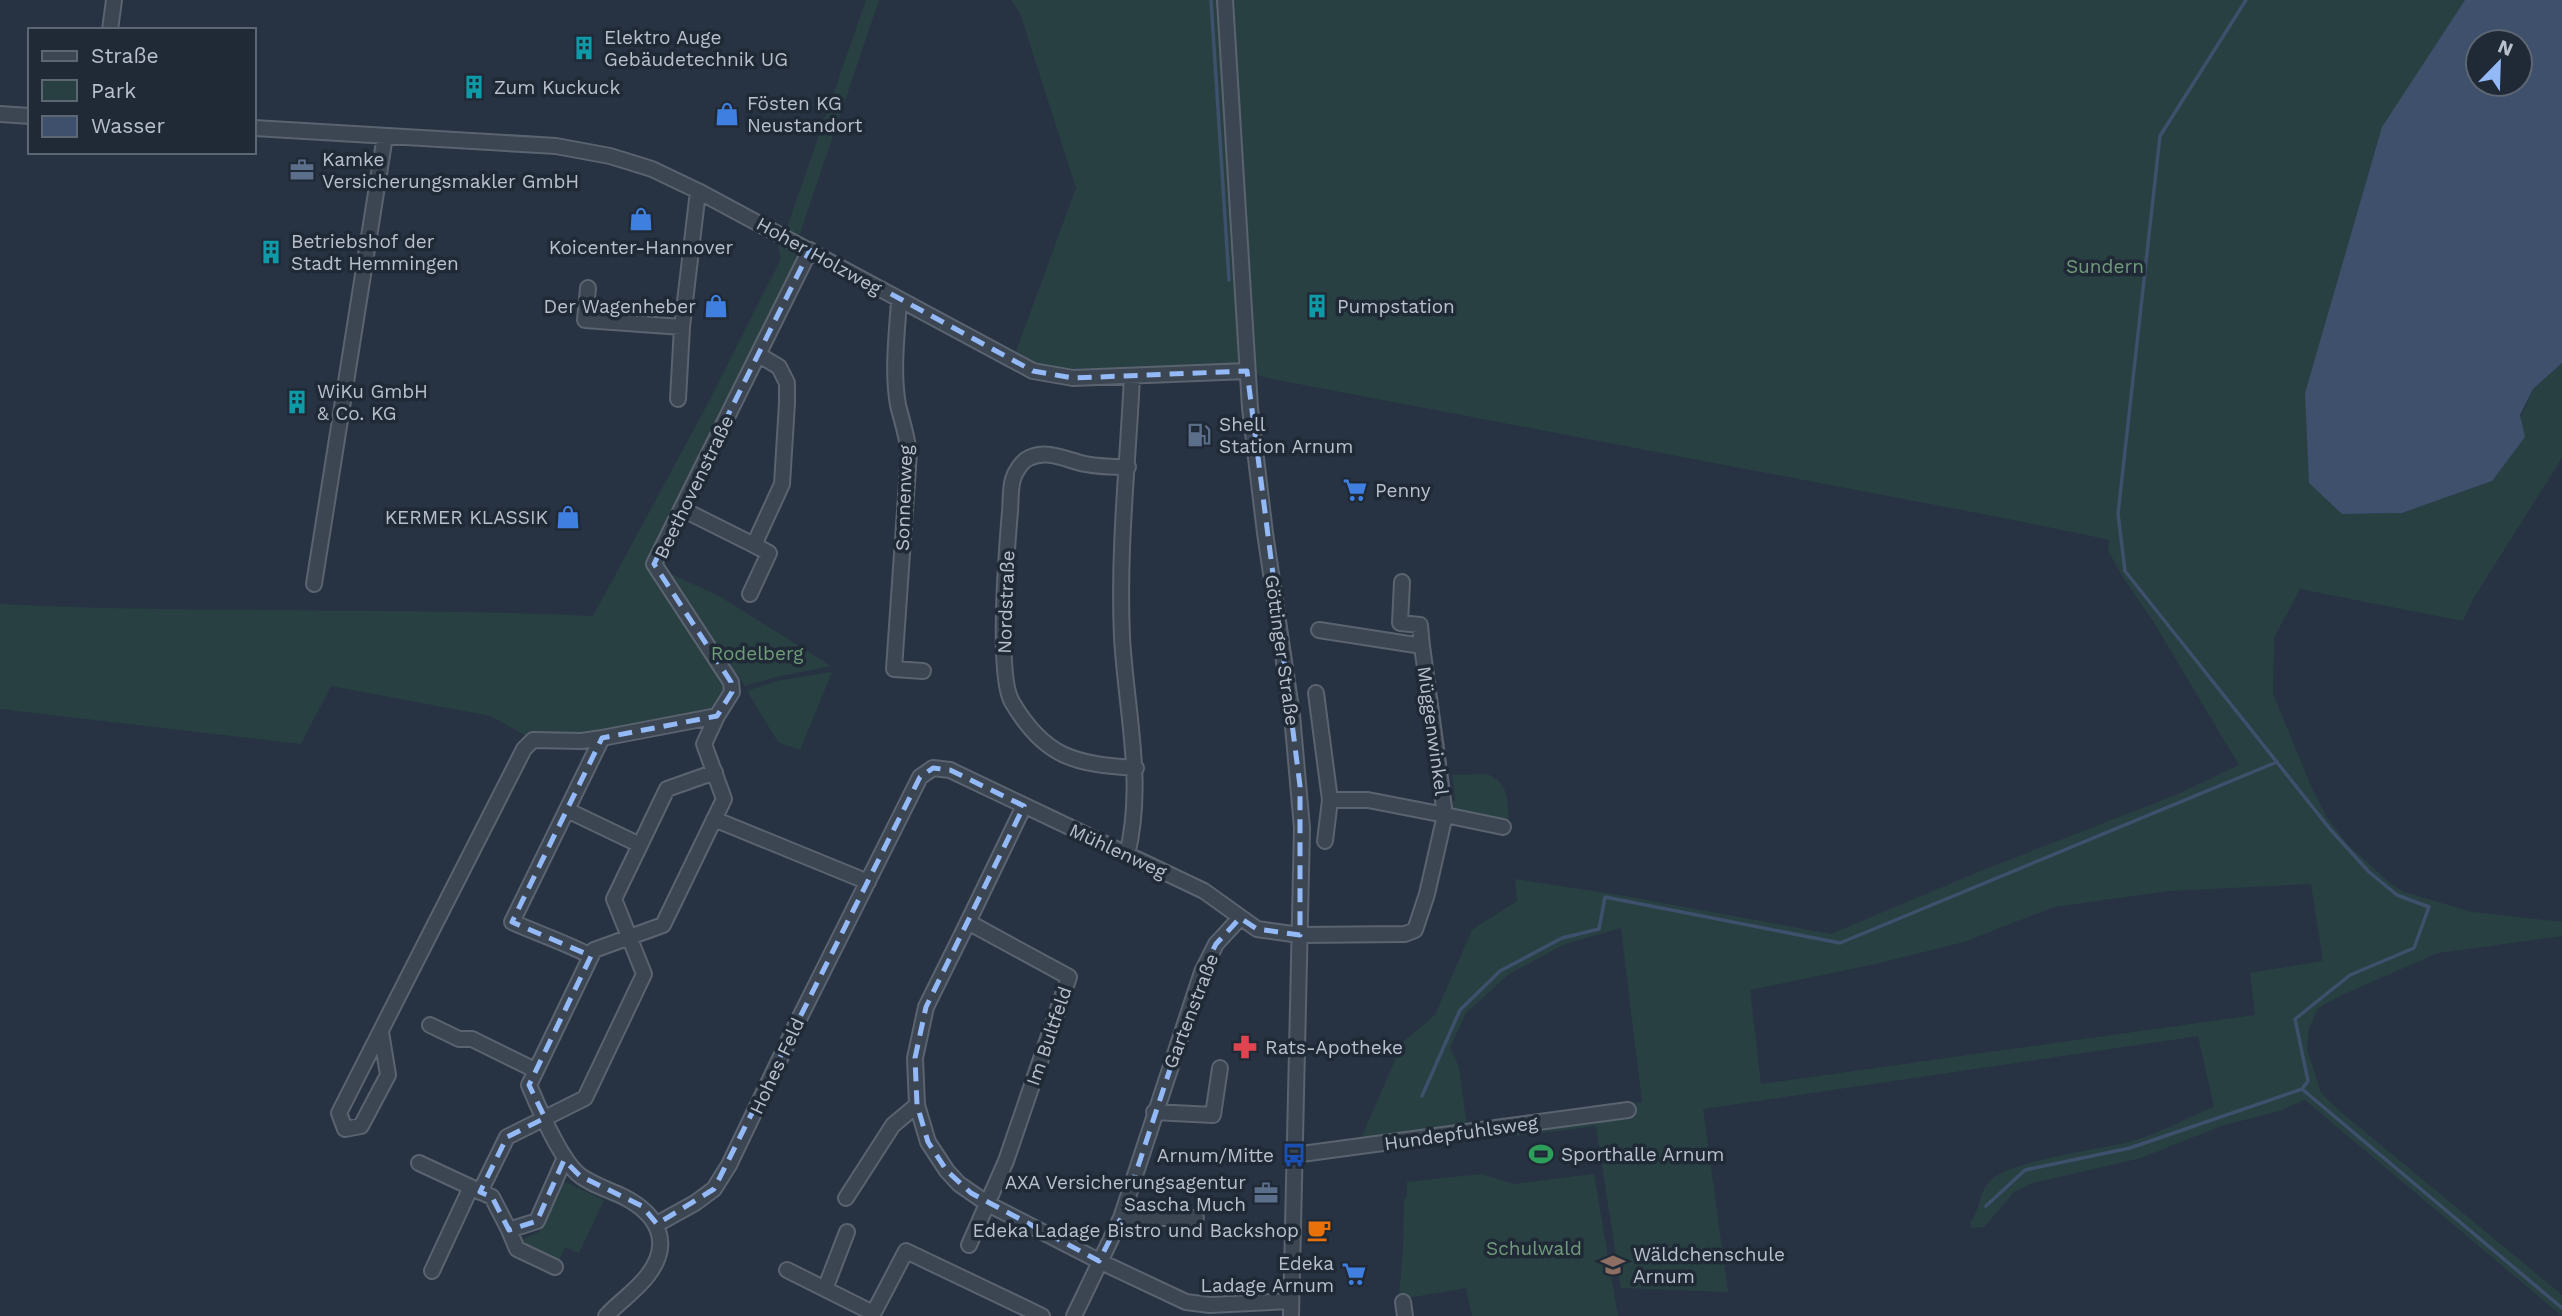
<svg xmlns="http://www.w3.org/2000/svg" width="2562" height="1316" font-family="'Work Sans',sans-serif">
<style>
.green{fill:#294043;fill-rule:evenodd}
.water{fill:#3e506b;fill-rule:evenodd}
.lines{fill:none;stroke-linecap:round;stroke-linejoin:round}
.stream{stroke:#3e506b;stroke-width:3.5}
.minor-casing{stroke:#5a636f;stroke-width:18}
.minor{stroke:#3c4552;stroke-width:14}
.marked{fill:none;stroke:#93b9f7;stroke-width:5;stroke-dasharray:14 9;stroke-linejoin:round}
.labels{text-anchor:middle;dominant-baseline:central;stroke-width:7;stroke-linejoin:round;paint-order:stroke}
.poi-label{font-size:19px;fill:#b9c0cc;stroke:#202a37;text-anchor:start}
.street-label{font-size:19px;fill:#b9c0cc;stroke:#202a37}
.park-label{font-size:19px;fill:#709c7a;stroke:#202a37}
</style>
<rect width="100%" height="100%" fill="#273342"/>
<!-- green -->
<path class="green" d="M866,0H879L797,242L810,250L654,564L731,682L717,716L602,738L533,740L491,716L331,686L301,744L0,709V604C198,614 395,607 593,616L705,409L781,259L778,246L784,236Z
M1011,0H2512L2478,42L2342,514L2402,513L2492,481L2533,389L2562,363V458L2473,599L2463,621L2300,589L2274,638L2273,694L2311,786L2326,816L2347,844L2390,883L2404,892L2472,912L2562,922V936L2438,953L2344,994L2318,1008L2309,1028L2307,1049L2321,1093L2341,1112L2562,1295V1316L2305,1100L2279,1111L2221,1126L2141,1158L2033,1183L2014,1192L1984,1227L1971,1228L1970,1222C1982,1209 1978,1191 1991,1180C2013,1160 2097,1150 2129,1142C2158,1134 2186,1118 2214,1107L2198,1036L1703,1109L1728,1292L1621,1288L1596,1126L1509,1137V1134L1595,1123L1594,1109L1642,1102L1621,928L1565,944L1509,974L1466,1013L1450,1048L1459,1067L1467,1127L1359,1143L1403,1042L1435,1015L1472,930L1517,901L1515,879L1619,895L1831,934L1978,872L2178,794L2239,765L2153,621L2122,576L2108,550L2110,540L2009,519L1267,378L1247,371L1073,378L1013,360L1076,188L1020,13ZM2311,884L2323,961L2250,973L2255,1015L1761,1084L1750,990L1875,964L1964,942L2054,907L2169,891Z
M668,573L717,595L831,666L776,677L745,686Z
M832,672L800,750L778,742L747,691L777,681Z
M1487,774C1511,784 1507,803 1509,826L1455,815L1450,806L1455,799L1452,775Z
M1481,1174L1514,1184L1594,1174L1618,1316H1472L1466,1288L1402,1299L1396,1303L1399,1297L1403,1249L1404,1199L1407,1196V1182Z
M563,1181L604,1200L579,1253L565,1247L557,1264L522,1248L519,1241L539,1232Z"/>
<!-- water -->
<path class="water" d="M2465,0H2562V363L2533,389L2520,415L2525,437L2492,481L2402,513L2342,514L2309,483L2305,393L2382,127ZM2478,42H2520V84H2478Z"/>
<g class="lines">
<!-- stream -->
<path class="stream" d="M1211,0L1229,280
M2302,1089L2562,1308
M1422,1096L1460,1010L1500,971L1562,938L1599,929L1605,897L1840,943L2277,762
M1986,1206L2025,1170L2130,1148L2302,1089L2308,1081L2295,1019L2350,975L2414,948L2429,907L2397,895L2369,872L2330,829L2125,571L2118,514L2160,136L2246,0"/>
<!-- minor casing -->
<g class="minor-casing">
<path id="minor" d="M1225,0L1250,408L1265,533L1292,715L1302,828L1291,1316
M110,30L114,0
M0,114L30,116
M254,128L556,146L610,156L652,169L698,191L1033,371L1073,378L1247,371
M588,288L585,320L682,327
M899,300C897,334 892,371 898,405C902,421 907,436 909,453L894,669L923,671
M678,399L682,327L698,191
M1128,467C1113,467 1100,467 1085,464C1066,460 1048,449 1029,458C1022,461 1015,472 1013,479C1010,489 1011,501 1010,511C1007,547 996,675 1012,702C1045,758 1075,764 1136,768
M682,509L754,545L782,484L787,403V383L779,367L759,355
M1402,582L1400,623L1420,625L1422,646
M314,584L385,136
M750,594L769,553L754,545
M1319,630L1422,646L1445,815L1503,827
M567,810L640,845
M714,819L868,882
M1325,841L1330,800
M1127,855C1145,782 1126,711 1122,637C1118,550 1128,463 1132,376
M968,922L926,1007L915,1058L917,1105L928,1142L947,1171L959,1184L988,1204L1099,1261L1186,1302L1210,1305L1291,1301
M591,956C564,942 539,934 512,922L602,738
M430,1025L459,1039H472L535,1070
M381,1032L388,1075L361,1126L345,1129L339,1113L524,749L533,740L582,741L602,738L717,716
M1154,1112L1213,1115L1220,1068
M1294,1155L1628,1110
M419,1163L492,1197L509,1230L537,1221L564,1160
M480,1192L507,1137L585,1098L644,974L614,899L667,789L715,772
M846,1198L893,1125L917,1105
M1121,1218H1196
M657,1224L695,1203L714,1189L729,1165L796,1025L920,777L933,768L950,770L1204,891L1257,929L1300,935L1405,934L1415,930L1427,894L1445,815L1368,800H1330L1316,693
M509,1230L517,1249L555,1267
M969,1245L1006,1161L1069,977L968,922L1024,806
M787,1270L873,1313
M432,1271L471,1187
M825,1289L847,1232
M1403,1302L1405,1316
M606,1316C619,1302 637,1290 648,1275C673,1242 657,1214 624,1197C610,1190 589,1184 577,1173C559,1156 539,1109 529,1085L594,950L663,925L724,799L704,744L717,716L732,692L731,682L654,564L810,250
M872,1316L906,1251L1042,1316
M1074,1316L1121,1218L1202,972L1216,944L1240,918"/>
</g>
<!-- minor -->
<use href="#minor" class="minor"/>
</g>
<!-- marked area -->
<path class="marked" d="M810,250L1033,371L1073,378L1247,371L1300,786V935L1257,929L1240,918L1216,944L1202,972L1121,1218L1099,1261L971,1193L947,1171L928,1142L917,1105L915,1058L926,1007L1024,806L950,770L933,768L920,777L714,1189L657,1224L642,1206L580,1176L564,1160L537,1221L509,1230L492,1197L480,1192L507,1137L545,1118L529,1085L591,956L512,922L602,738L717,716L732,692L731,682L654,564Z"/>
<!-- icons -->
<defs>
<g id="building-bare" transform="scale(1.89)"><path d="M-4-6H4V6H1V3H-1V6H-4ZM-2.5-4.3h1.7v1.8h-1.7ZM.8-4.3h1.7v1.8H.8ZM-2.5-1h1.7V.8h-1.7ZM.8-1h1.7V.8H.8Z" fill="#0f9aa8" stroke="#202a37" stroke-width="2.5" paint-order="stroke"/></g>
<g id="shop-bare" transform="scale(1.89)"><path d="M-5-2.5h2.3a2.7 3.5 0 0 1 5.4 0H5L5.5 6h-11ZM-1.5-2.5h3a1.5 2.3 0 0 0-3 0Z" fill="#3f7fe0" stroke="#202a37" stroke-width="2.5" paint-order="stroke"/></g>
<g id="office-bare" transform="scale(1.89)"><path d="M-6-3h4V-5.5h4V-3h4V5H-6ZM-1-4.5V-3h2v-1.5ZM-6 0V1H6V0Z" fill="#5c6f8a" stroke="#202a37" stroke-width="2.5" paint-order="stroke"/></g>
<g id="fuel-bare" transform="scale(1.89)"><path d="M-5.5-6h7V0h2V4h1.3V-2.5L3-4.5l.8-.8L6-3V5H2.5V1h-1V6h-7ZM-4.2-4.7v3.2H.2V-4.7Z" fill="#5c6f8a" stroke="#202a37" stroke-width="2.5" paint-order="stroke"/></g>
<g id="supermarket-bare" transform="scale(1.89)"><path d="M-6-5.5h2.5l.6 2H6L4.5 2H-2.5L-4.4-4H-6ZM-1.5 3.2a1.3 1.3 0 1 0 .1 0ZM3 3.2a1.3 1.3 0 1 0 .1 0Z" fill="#3f7fe0" stroke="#202a37" stroke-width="2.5" paint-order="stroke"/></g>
<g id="pharmacy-bare" transform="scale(1.89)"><path d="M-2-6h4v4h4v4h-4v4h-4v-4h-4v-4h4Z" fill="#e0444e" stroke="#202a37" stroke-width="2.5" paint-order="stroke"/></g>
<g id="stadium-bare" transform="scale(1.89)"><path d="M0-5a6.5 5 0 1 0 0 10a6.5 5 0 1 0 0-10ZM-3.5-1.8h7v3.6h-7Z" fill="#2e9e5b" stroke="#202a37" stroke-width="2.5" paint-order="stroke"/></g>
<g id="bus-bare" transform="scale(1.89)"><path d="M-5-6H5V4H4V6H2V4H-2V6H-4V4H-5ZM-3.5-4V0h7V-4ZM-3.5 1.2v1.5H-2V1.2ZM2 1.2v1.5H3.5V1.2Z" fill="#1a4fb4" stroke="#202a37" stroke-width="2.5" paint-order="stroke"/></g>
<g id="cafe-bare" transform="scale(1.89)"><path d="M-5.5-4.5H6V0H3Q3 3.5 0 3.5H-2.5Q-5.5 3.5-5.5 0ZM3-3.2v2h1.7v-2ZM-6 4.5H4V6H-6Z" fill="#e8710a" stroke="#202a37" stroke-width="2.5" paint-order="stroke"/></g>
<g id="school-bare" transform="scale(1.89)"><path d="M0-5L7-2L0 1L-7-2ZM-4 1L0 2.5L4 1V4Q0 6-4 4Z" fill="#8d6e63" stroke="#202a37" stroke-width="2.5" paint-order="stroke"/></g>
</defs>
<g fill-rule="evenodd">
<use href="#building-bare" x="584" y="48"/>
<use href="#building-bare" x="474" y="87"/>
<use href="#shop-bare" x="727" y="114"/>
<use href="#office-bare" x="302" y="170"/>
<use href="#shop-bare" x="641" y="219"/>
<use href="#building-bare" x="271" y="252"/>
<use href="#shop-bare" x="716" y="306"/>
<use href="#building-bare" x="1317" y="306"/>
<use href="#building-bare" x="297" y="402"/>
<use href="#fuel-bare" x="1199" y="435"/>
<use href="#supermarket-bare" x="1355" y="490"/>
<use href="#shop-bare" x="568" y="517"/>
<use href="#pharmacy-bare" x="1245" y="1047"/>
<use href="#stadium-bare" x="1541" y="1154"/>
<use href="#bus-bare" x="1294" y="1155"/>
<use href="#office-bare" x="1266" y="1193"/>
<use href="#cafe-bare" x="1319" y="1230"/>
<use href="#school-bare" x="1613" y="1265"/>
<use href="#supermarket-bare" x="1354" y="1274"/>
</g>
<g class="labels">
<!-- poi labels -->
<g class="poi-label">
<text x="604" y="37">Elektro Auge<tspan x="604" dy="22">Gebäudetechnik UG</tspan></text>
<text x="494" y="87">Zum Kuckuck</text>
<text x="747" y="103">Fösten KG<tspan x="747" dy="22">Neustandort</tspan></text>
<text x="322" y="159">Kamke<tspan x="322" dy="22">Versicherungsmakler GmbH</tspan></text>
<text x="291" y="241">Betriebshof der<tspan x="291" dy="22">Stadt Hemmingen</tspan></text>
<text x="641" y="247" text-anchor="middle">Koicenter-Hannover</text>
<text x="696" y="306" text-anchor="end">Der Wagenheber</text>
<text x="1337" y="306">Pumpstation</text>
<text x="317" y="391">WiKu GmbH<tspan x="317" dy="22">&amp; Co. KG</tspan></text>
<text x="1219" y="424">Shell<tspan x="1219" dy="22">Station Arnum</tspan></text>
<text x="1375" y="490">Penny</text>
<text x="548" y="517" text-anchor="end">KERMER KLASSIK</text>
<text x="1265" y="1047">Rats-Apotheke</text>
<text x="1561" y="1154">Sporthalle Arnum</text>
<text x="1274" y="1155" text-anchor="end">Arnum/Mitte</text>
<text x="1246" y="1182" text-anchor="end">AXA Versicherungsagentur<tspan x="1246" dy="22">Sascha Much</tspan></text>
<text x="1299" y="1230" text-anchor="end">Edeka Ladage Bistro und Backshop</text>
<text x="1633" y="1254">Wäldchenschule<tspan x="1633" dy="22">Arnum</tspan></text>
<text x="1334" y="1263" text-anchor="end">Edeka<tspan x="1334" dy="22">Ladage Arnum</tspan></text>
</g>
<!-- street labels -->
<g class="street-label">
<text transform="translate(819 256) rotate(29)">Hoher Holzweg</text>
<text transform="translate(694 487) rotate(-64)">Beethovenstraße</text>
<text transform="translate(904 498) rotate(-88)">Sonnenweg</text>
<text transform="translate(1006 602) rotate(-88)">Nordstraße</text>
<text transform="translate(1282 650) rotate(82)">Göttinger Straße</text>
<text transform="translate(1433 731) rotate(82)">Müggenwinkel</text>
<text transform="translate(1118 851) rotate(25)">Mühlenweg</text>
<text transform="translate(1191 1011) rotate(-69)">Gartenstraße</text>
<text transform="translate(1049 1036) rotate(-71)">Im Bultfeld</text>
<text transform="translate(777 1066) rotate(-65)">Hohes Feld</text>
<text transform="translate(1461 1133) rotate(-8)">Hundepfuhlsweg</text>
</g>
<!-- park labels -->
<g class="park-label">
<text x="2105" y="266">Sundern</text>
<text x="757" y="653">Rodelberg</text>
<text x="1534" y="1248">Schulwald</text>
</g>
</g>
<!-- legend -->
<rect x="28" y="28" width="228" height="126" fill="#202a37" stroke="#5d6673" stroke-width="2"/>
<rect x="42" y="51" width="35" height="10" fill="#3c4552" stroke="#5d6673" stroke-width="2"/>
<text x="91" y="63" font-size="21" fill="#b9c0cc">Straße</text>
<rect x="42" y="80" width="35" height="21" fill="#294043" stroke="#5d6673" stroke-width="2"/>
<text x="91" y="98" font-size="21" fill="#b9c0cc">Park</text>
<rect x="42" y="116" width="35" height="21" fill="#3e506b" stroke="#5d6673" stroke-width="2"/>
<text x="91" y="133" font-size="21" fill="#b9c0cc">Wasser</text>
<!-- north arrow -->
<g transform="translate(2499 63) rotate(23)"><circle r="33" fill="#202a37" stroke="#5d6673" stroke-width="2"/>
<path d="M0-5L12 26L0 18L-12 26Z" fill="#93b9f7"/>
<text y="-10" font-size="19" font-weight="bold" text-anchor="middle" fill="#b9c0cc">N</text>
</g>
</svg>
